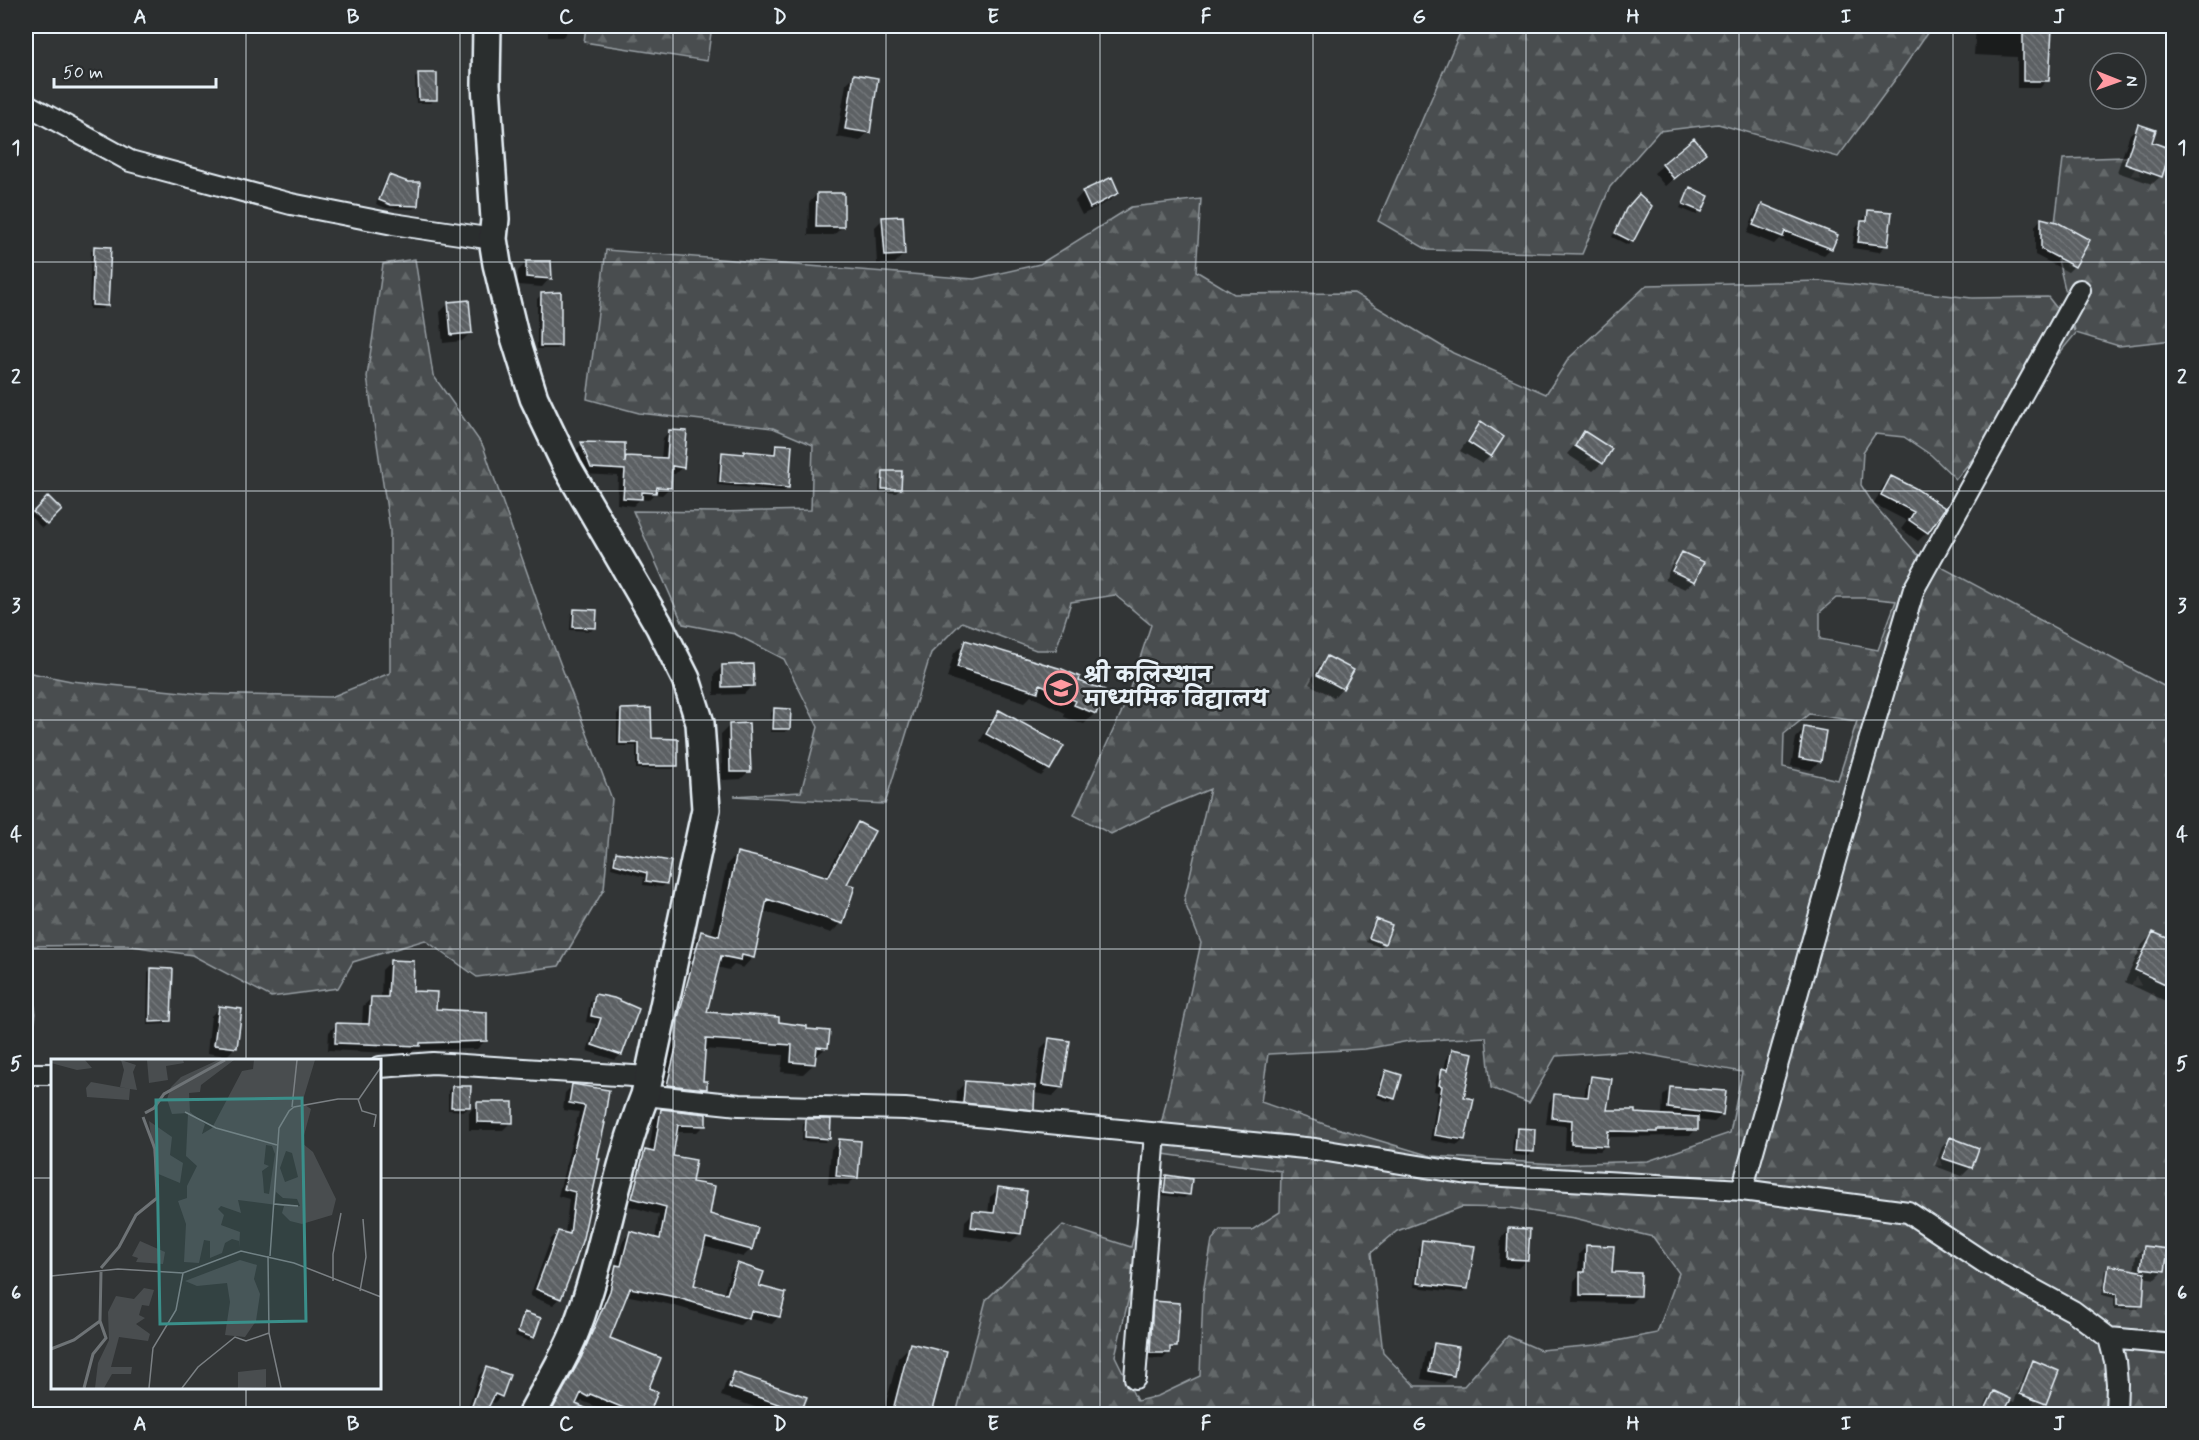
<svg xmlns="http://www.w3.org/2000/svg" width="2199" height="1440" font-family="Mynerve,'Playpen Sans Deva',sans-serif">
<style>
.green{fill:#494d4f;stroke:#989fa4;stroke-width:1.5}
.forest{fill:url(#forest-firs);stroke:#989fa4;stroke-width:1.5;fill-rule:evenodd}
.shadow{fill:#0007}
.building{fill:url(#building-back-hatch);stroke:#e8f1f8;stroke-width:1.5}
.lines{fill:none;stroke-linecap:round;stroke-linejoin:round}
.street-casing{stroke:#e8f1f8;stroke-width:24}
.secondary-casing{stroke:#e8f1f8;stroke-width:32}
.street{stroke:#2a2d2e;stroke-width:20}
.secondary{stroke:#2a2d2e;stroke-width:27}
.grid{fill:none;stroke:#e8f1f8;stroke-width:1.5;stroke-opacity:0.55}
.labels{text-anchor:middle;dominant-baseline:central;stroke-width:5;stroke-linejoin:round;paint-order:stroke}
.poi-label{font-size:21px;font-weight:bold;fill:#e8f1f8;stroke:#2a2d2e;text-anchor:start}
.inset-river{fill:none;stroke:#6e7376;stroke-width:3}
.inset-road{fill:none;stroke:#7b8084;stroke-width:1.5}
.view{fill:#3a8f8a;fill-opacity:0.15;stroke:#3a8f8a;stroke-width:3}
.inset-edge{fill:none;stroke:#e8f1f8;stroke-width:3}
.neatline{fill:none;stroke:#e8f1f8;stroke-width:2}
.grid-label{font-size:20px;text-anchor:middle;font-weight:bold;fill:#e8f1f8}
</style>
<defs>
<pattern id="forest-firs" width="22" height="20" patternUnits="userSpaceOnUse" patternTransform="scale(1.5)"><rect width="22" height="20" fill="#494d4f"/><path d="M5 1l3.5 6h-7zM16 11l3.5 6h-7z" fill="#636769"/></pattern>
<pattern id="building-back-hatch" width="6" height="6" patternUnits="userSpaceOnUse" patternTransform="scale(1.5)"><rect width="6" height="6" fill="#5c6063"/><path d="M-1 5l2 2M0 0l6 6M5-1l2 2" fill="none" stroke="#73777a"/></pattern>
</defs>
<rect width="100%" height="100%" fill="#323536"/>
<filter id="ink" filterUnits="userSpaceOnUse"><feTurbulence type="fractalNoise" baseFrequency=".0167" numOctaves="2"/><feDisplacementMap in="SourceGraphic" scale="12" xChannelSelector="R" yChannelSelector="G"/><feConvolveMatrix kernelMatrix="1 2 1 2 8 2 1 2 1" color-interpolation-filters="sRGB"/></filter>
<g filter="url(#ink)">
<!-- green -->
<path class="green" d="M26,992C39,1004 39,1023 26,1035Z"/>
<!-- forest -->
<path class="forest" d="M586,26H712L707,61L584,42Z
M1463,26H1932L1897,77L1838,157L1718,124L1659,131L1610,187L1582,254L1428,250L1378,221Z
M2173,143V340L2119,346L2076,333L1956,479L1931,455L1904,437L1875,434L1863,452L1861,485L1874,505L1917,554L2173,691V1414H956L986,1300L1063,1225L1131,1247L1163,1116L1201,943L1184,901L1210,789L1162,809L1111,834L1074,815L1123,709L1151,625L1115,595L1071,602L1056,650H1036L962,622L931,653L885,804L734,796L801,792L818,727L784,659L735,634L683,624L633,511L719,512L811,510L813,445L773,428L639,413L587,399L606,250L974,279L1040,264L1131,207L1201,199L1196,271L1234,294L1354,293L1453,353L1546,394L1569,358L1647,285L1820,281L1972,298L2048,297L2075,331L2053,239L2063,159L2157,156ZM1836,598H1867L1896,601L1878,650L1820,639V612ZM1809,714L1857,721L1838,780L1783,767L1784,734ZM1486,1037L1491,1088L1529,1103L1556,1056L1629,1051L1742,1072L1730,1133L1648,1161L1556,1164L1431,1156L1327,1125L1261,1102L1268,1054L1365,1049L1409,1041ZM1163,1154L1281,1171L1280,1212L1252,1230H1220L1212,1240L1203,1293L1200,1376L1158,1396L1137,1401L1115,1356ZM1462,1207L1511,1208L1574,1218L1653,1237L1679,1273L1657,1333L1596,1345L1540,1350L1508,1336L1464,1386H1415L1383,1353L1371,1253L1397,1231Z
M415,259L433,375L483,446L544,621L612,799L604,889L559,966L477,977L425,940L353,962L338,988L271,997L192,955L125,945L26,946V672L71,681L202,694L331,697L390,673V530L367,377L383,264Z"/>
<!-- shadow -->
<path class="shadow" d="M548,26H567L566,34L562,37H548Z
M1976,26H2049L2047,80L2040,88H2017V57L1974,55Z
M419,75L435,99L431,103H416L415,78Z
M854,76L868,132L860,141L837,137L846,84Z
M2139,126L2150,143L2161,176L2152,184L2117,172L2130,134Z
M1693,140L1695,161L1665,186L1654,173Z
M389,177L417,205L413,209L386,208L376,204L385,180Z
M1690,189L1701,211L1697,215L1680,208Z
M1083,192L1118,193L1109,201L1082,215L1075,201Z
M817,194L842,227L834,235H808L809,203Z
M1635,200L1631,241L1628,245L1612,237L1623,216Z
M1762,205L1831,248L1824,255L1779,239L1774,244L1747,233L1755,213Z
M1869,212L1886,245L1879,252L1852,248L1855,229Z
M883,219L904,254L895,263L877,264L875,227Z
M2041,219L2074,266L2068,272L2035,255V226Z
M95,248L106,305L102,309H89L91,251Z
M526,263L550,278L542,287L518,285V271Z
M541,295L560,345L556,349H537V299Z
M449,303L471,332L462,341L443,343L440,312Z
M1481,423L1490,456L1482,464L1460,451L1473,432Z
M670,431L682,467L675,474H670L669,488L662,495L654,494L648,500L640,499L633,506L617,504L618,476L584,474L575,451L582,444L624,460L626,457L661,459L663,438Z
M1585,433L1602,463L1593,471L1567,454Z
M776,445L788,487L784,491L717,485L719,458L723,454L772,455L773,449Z
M884,472L900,489L896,493L879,492L880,476Z
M1891,478L1943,508L1927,532L1918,541L1901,529L1907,521L1874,504L1883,486Z
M48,498L60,510L42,528L30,516Z
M1682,553L1694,581L1685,589L1665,580L1673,562Z
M575,610L595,627L591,631L570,630L571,614Z
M966,642L1077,681L1095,713L1084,724L1064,717L1065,713L1031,696L1025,702L947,678L954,653Z
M1327,658L1342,688L1334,697L1309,684L1319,666Z
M722,667L752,686L744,694L714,695V675Z
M775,709L789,729L785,732H770L771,713Z
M621,710L677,765L673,769H636V746H617V714Z
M999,712L1062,747L1048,769L1041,776L980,741L992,719Z
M730,725L749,771L741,779L722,780L721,734Z
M1805,729L1819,761L1811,770L1791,766L1796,738Z
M858,823L845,884L841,923L831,933L763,911L753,957L743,968L734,965L729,970L717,967L705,1013L805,1030L826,1048L814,1058V1064L803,1074L781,1072L783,1055L704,1049L702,1082L705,1083V1089L695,1099L657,1095L667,1059L668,1030L691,943L701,933L711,936L727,864L737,854L825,878L848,834Z
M617,854L666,884L662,887L643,885L644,877L611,868L613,858Z
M1376,921L1384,943L1380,947L1366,942L1372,925Z
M2153,933L2174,943V1005L2125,982L2142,945Z
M390,962L412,993L435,1011L485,1041L477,1049L414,1050L411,1054L328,1050L329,1032L337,1024L362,1025L363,1006L372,998H381L382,970Z
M152,969L170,1021L166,1024L147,1025L148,973Z
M596,996L621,1054L615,1060L587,1051L596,1024L586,1022L590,1002Z
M219,1008L235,1047L227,1056L207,1053L211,1016Z
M1050,1039L1061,1087L1053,1096L1034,1093L1032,1109L1024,1117L956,1111L957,1091L966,1082L1035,1088L1041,1048Z
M1453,1050L1463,1098L1464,1139L1458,1145L1430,1140L1438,1092L1434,1091L1437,1076L1444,1070L1447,1056Z
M1386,1072L1394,1098L1390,1102L1376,1097L1382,1076Z
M1592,1078L1606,1111L1662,1116L1663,1096L1671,1088L1722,1115L1714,1122L1696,1120V1129L1690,1136L1606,1137V1145L1600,1151L1565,1150L1566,1126L1546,1124L1549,1102L1555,1095L1584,1098L1586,1084Z
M572,1086L602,1124L560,1298L553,1305L530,1296L551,1239L558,1232L565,1234L569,1199L558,1196L579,1112L563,1110L565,1093Z
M452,1087L469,1107L465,1111L448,1110V1091Z
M478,1103L511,1122L503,1130H469V1112Z
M662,1110L704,1125L697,1132H675L671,1157L691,1183L708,1215L751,1249L743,1257L703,1246L692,1286L723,1295L730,1272L737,1265L779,1316L772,1324L747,1318L740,1325L668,1304L625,1295L608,1338L647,1389L656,1393L647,1414H615L582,1401L580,1403L576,1401L570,1414H548L574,1367L603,1300L609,1273L616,1267L623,1240L630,1233L655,1239L659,1215L626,1205L638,1159L645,1151L649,1152L654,1118Z
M807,1120L828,1138L825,1142L802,1141L803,1124Z
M1517,1130L1532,1152L1529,1156L1512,1155L1513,1134Z
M1950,1139L1977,1148L1970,1168L1962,1176L1935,1166L1942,1147Z
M840,1141L856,1177L848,1185L828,1184L831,1149Z
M1166,1177L1188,1195L1184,1198L1161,1195L1162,1181Z
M999,1189L1020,1234L1011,1242L964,1236L965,1221L974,1212L988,1214L990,1197Z
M1509,1229L1527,1260L1518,1268L1499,1267L1501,1238Z
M1423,1242L1467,1289L1463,1293L1414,1287L1419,1246Z
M1587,1246L1611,1273L1639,1295L1631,1303L1573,1302L1574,1281L1578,1276L1579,1254Z
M2144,1247L2164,1270L2155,1279L2143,1277L2142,1305L2138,1309H2114V1298L2102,1295L2106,1270L2110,1267L2134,1272L2136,1256Z
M1154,1303L1175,1346L1163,1359L1145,1358L1148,1309Z
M525,1314L533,1337L529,1341L515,1336L521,1317Z
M1435,1344L1452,1375L1444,1383L1421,1379L1426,1353Z
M911,1345L945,1354L929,1414H883L898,1358Z
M2033,1362L2044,1403L2038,1410L2034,1408L2031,1414H1981L1988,1399L1994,1393L2014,1402L2027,1369Z
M486,1368L501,1396L494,1403L490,1401L483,1414H466L479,1375Z
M734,1373L800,1411L797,1414H776L721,1396L726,1382Z
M2174,1396V1414H2171L2172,1397Z"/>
<!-- building -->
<path class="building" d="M2023,28L2052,29L2049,81H2023Z
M418,73H437V100H419Z
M854,74L878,78L870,133L845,129Z
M2138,124L2156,130L2152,142L2171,149L2162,177L2125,164Z
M1694,138L1706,153L1674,179L1662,164Z
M389,175L408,182H420L418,206L391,205L379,200Z
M1112,177L1119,193L1090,208L1082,191Z
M1690,187L1709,196L1702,212L1683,204Z
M817,193H844V227H816Z
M1639,194L1652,206L1633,242L1615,233L1626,209Z
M1762,204L1838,235L1832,249L1785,231L1783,237L1753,225Z
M1868,210L1892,212L1888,246L1858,242L1861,221H1867Z
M903,216L905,255L885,256L882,217Z
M2041,218L2057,222L2090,240L2075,267L2041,249Z
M94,246L111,247L108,306L92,305Z
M526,261H551L552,279L526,277Z
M561,292V346H540L541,293Z
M469,300L472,333L451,335L448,302Z
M1481,421L1504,437L1491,457L1468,442Z
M669,430L687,431L684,468L672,466L671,488L657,487L656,493L642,492V499L623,498L625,470L591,468L581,442L625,443V463L626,456L667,458Z
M1584,431L1612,449L1603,464L1575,446Z
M776,444L792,445L789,488L720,482L722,452L744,454V451L775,454Z
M883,471H902L901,489H882Z
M1891,476L1915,488L1945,508L1928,533L1909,520L1914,512L1881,495Z
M48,496L62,510L47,525L33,512Z
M1682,552L1704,562L1695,582L1672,571Z
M574,609L597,610L596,628L573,627Z
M965,640L1062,669L1080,677L1079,681L1105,690L1096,714L1074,705L1076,701L1040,684L1038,692L957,667Z
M1327,656L1354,670L1343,689L1317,675Z
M753,664L754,686L722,687V665Z
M651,708L652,738L678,739V766H639V743H620L621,709Z
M774,708L791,709L790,729H773Z
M999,710L1064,746L1050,770L986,734Z
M749,723L751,772H730L729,724Z
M1804,727L1826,731L1821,762L1799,758Z
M858,822L875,831L847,884L855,886L843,924L767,899L754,958L742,955L741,960L721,956L707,1012L779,1017V1022L807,1026V1029L830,1031L828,1048L817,1047L815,1064L791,1062L792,1045L706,1039L703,1081H707V1089L667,1085L676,1048L678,1018L701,931L719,936L737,852L790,865L828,877Z
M616,852L671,861L667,884L646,881L647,873L614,864Z
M1376,919L1392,925L1385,944L1369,938Z
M2153,932L2174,941V988L2135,970Z
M390,960L414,961L413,991L437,992L436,1009L487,1012V1041L420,1043V1046L335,1043L336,1023L369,1024L371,997H388Z
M151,968L173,969L171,1021L150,1022Z
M595,994L614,998L639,1009L622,1055L592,1045L601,1018L591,1016Z
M219,1006L242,1009L237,1048L214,1045Z
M1049,1038L1070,1041L1063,1088L1042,1085Z
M1452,1049L1473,1053L1464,1097L1474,1099L1465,1140L1434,1135L1442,1086L1439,1085L1442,1068L1448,1070Z
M1386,1070L1402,1075L1395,1099L1379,1094Z
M1591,1076L1612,1079L1607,1110H1635V1113L1698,1117V1130H1657V1132L1608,1131L1607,1146L1571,1144L1572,1120L1552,1118L1554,1094L1588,1097Z
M965,1081L1035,1086L1034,1110L963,1103Z
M572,1084L609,1090L604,1123H605L597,1159H600L583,1238L574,1266L561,1299L536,1289L558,1231L570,1234L575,1192L564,1189L585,1106L569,1103Z
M452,1086H471L470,1107H451Z
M1670,1087L1726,1091L1723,1115L1668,1108Z
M477,1102H513V1123L477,1122Z
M661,1109L706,1114V1126L678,1125L673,1156L696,1160L692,1182L715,1186L710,1214L758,1228L752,1250L706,1238L694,1285L727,1294L737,1263L764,1272L759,1286L786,1293L780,1317L751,1311L749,1319L675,1297L630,1288L610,1338L661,1358L649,1388L658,1392L649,1414H638L590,1394L588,1397L581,1393L576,1404L599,1414H550L581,1358L610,1291L616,1265L621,1266L630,1231L660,1239L666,1207L632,1198L645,1150L654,1152Z
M806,1119H831L830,1139L805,1137Z
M1517,1128L1535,1129L1534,1152L1515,1151Z
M1950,1137L1979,1148L1972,1168L1942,1158Z
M839,1139L861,1141L858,1178L836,1176Z
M1166,1175L1192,1179L1190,1195L1164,1192Z
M998,1187L1027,1191L1021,1234L971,1227L973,1211L994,1213Z
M1508,1228L1530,1229L1528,1260L1507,1259Z
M1422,1240L1475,1246L1468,1289L1417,1283Z
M1586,1245L1614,1246L1612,1272L1641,1273L1640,1296L1580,1295V1272H1585Z
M2144,1246L2168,1249L2165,1271L2141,1268Z
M2109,1265L2145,1272L2143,1306L2117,1305V1294L2105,1291Z
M1153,1301L1180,1303L1177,1347H1170V1353H1150Z
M524,1312L541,1318L534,1338L518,1332Z
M910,1343L947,1352L931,1414H892Z
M1434,1343L1459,1347L1454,1376L1429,1371Z
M2033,1360L2059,1371L2046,1404L2020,1394Z
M486,1367L510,1375L502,1397L495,1394L485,1414H469Z
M734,1372L807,1397L801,1412L729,1387Z
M1994,1391L2011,1399L2003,1414H1983Z"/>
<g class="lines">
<!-- street casing -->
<g class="street-casing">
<path id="street" d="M26,104L130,161L291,204L393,224L493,239
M380,1067L433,1063L648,1077
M26,1074H52
M645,1095L739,1105L905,1109L1315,1149L1468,1174L1742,1190L1908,1212L1985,1263L2073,1311L2109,1338L2115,1361L2117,1384L2116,1414
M1742,1190L1862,765L1914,589L2080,290
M2109,1338L2174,1344
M1135,1378L1155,1134"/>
</g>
<!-- secondary casing -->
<g class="secondary-casing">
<path id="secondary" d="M487,26L486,84L495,219L493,239L497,264L513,331L534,398L567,467L660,627L686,679L700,723L706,809L645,1095C615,1171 605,1253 576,1329C565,1358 546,1387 532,1414"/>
</g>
<!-- street -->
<use href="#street" class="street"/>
<!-- secondary -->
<use href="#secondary" class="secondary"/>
</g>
</g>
<!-- grid -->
<path class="grid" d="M246,26V1060M460,26V1414M673,26V1414M886,26V1414M1100,26V1414M1313,26V1414M1526,26V1414M1739,26V1414M1953,26V1414M26,262H2174M26,491H2174M26,720H2174M26,949H2174M26,1178H52M380,1178H2174M246,1388V1414"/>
<!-- icons -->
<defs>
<g id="school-ring" transform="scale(1.725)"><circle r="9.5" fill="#2a2d2e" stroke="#ff9aa2" stroke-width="1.5"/><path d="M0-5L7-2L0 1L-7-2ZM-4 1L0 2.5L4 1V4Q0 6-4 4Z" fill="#ff9aa2"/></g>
</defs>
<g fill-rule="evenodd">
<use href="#school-ring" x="1061" y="688"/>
</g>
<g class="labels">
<!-- poi labels -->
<g class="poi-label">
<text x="1084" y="676">श्री कलिस्थान<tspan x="1084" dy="24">माध्यमिक विद्यालय</tspan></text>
</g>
</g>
<!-- overview -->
<g transform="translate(51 1059)">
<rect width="330" height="330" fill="#323536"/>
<path d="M70,1L85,6L82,13L86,31L79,30L78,41L36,38L35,29L40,23L79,30L69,28L73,11ZM96,1H132L133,4L115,7L117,21L98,24Z" fill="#494d4f"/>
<path d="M0,1H34L41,9L26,11L0,4ZM167,1H183L150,26L149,33L138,34L139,53L154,65L151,75L161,69L191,12L202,10L203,1H264L251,44L260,50L251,84L262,93L285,140L281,156L251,165L239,162L231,154L233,147L187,141L190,154L170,147L167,150L173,156L170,166L189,173L188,189V182L181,180L174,184L171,194L159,199V182L153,181L148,204L133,203L135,165L127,142L136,139V127L146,107L135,97L137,54L121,55L116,40L120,28L130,18ZM215,86L221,87L224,95L218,135L213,134L212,120L211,112L218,107L213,105ZM235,92L241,94L247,118L234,123L229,109ZM225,133L232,139L246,140L249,147L224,144ZM98,62L121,78L119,96L132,104L129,124L105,114ZM89,182L114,193L112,205L85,203L87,199L81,197ZM189,201L206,206L203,220L209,235L205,262L194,278L174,276L179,243L176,224L146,227L134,222ZM93,229L103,231L98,247L91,246L88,256L94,259L85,265L99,275L97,282L68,278L60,308H81L80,315H61L53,329H44L47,304L58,281L57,253L65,237L83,240ZM215,310V328L187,329V313Z" fill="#494d4f" fill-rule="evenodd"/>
<path class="inset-river" d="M94,54L103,49L113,35L174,1M50,209L68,188L85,156L106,139L104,90L92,58M0,290L23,281L49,262M33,329L42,295L55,279L49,262L50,213"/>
<path class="inset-road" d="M307,40L311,52L325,56L323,68M241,48L246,1M134,53L165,69L226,86M222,145L247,147M217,197L218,274L230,329M219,197L228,69L238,52L243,48L287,40H308L330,8M0,217L67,210L132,214L190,192L243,204L330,238M282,222V195L290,154M309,232L315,198L312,160M98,329L102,289L125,251L132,214M131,329L147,308L184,278L195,282L218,274"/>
<path class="view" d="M251,39L255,262L109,265L105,41Z"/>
<rect width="330" height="330" class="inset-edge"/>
</g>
<!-- margin -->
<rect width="2199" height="1440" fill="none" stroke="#2a2d2e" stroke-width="66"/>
<!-- north arrow -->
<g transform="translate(2118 81) rotate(91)"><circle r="28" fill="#2a2d2e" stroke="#767b7f" stroke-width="1.5"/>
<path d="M0-4.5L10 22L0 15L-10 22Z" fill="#ff9aa2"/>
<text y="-9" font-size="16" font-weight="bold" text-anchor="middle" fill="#e8f1f8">N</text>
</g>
<!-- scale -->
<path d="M54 78v9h162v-9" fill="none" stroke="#e8f1f8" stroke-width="3"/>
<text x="63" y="78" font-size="18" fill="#e8f1f8" stroke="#2a2d2e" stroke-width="4.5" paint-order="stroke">50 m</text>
<rect x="33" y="33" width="2133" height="1374" class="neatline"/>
<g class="grid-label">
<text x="140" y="23">A</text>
<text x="353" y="23">B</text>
<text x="566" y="23">C</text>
<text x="780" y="23">D</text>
<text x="993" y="23">E</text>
<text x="1206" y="23">F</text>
<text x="1419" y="23">G</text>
<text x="1633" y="23">H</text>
<text x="1846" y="23">I</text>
<text x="2059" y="23">J</text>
<text x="16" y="154">1</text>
<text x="2182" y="154">1</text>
<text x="16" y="383">2</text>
<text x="2182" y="383">2</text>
<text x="16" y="612">3</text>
<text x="2182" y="612">3</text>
<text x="16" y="841">4</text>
<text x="2182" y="841">4</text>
<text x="16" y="1070">5</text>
<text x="2182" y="1070">5</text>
<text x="16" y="1299">6</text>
<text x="2182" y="1299">6</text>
<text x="140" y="1430">A</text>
<text x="353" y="1430">B</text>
<text x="566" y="1430">C</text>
<text x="780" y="1430">D</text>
<text x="993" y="1430">E</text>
<text x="1206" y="1430">F</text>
<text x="1419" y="1430">G</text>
<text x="1633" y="1430">H</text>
<text x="1846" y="1430">I</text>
<text x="2059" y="1430">J</text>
</g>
</svg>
